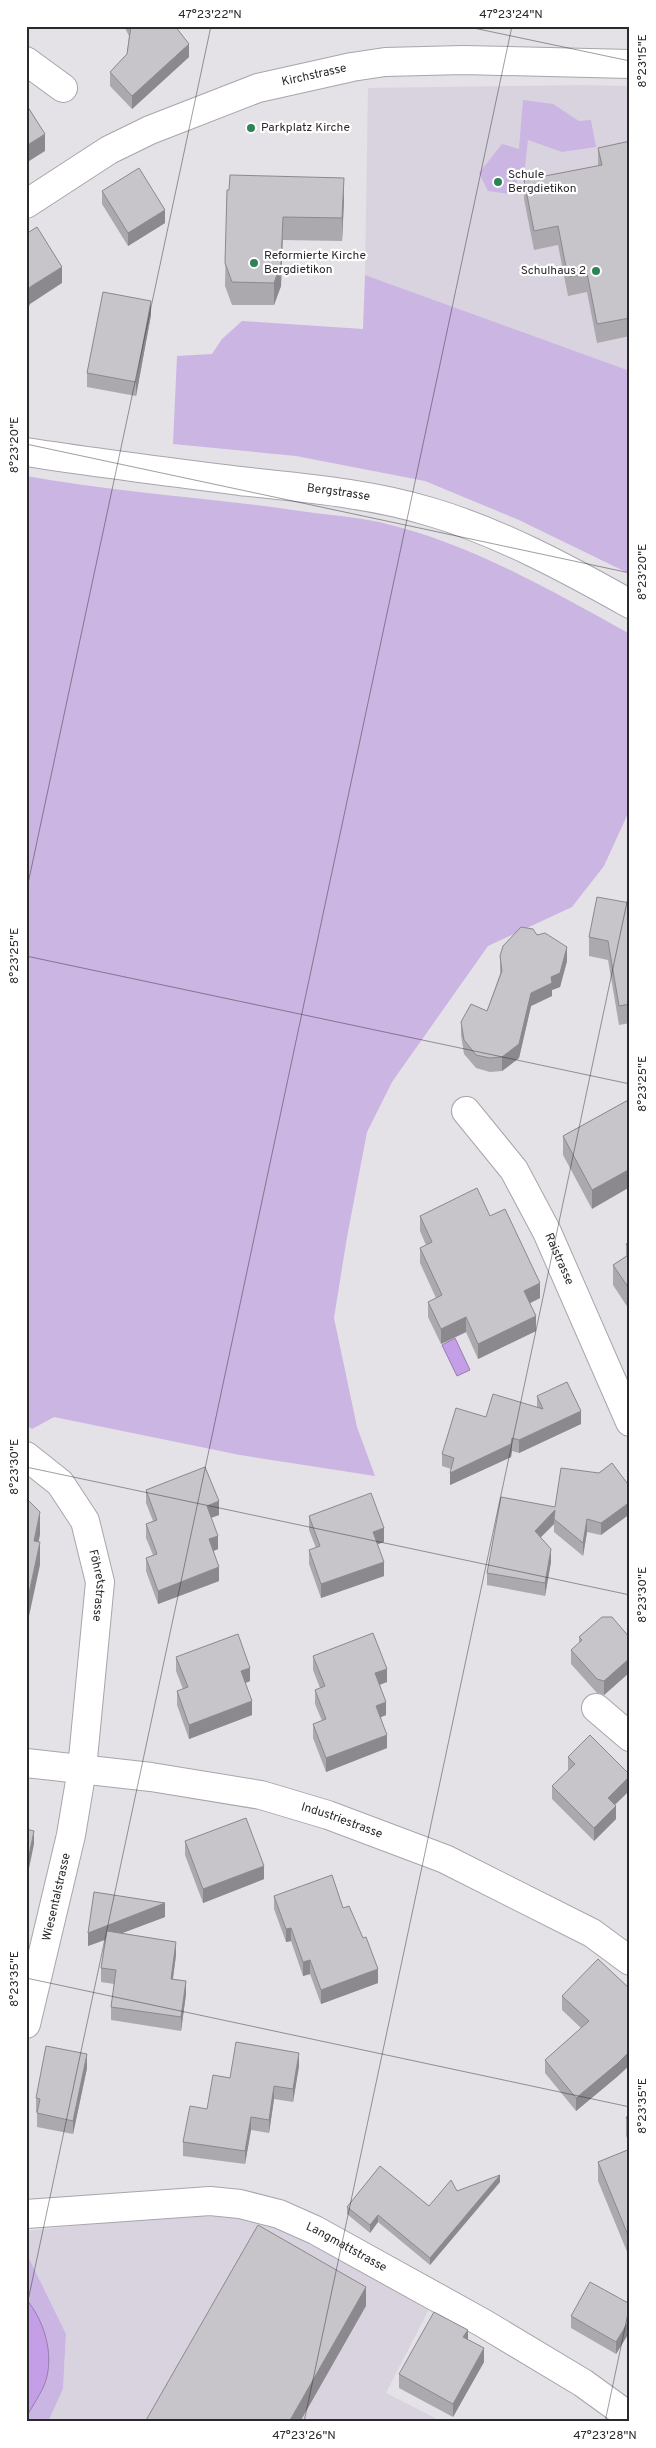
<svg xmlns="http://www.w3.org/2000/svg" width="656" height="2448" font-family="Overpass,sans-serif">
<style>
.built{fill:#d9d3e0}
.green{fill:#cbb5e2}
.water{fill:#c49fe8;stroke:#967cb0}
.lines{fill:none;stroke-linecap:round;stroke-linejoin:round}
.minor-casing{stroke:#a8a5ab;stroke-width:30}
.tertiary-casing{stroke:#a8a5ab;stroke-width:30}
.minor{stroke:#fff;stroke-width:28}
.tertiary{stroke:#fff;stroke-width:28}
.wall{fill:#aba9ae}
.shaded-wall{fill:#8b898d}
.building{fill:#c7c4ca;stroke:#8b898d}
.ticks{fill:none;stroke:#2a292c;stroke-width:1;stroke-opacity:0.45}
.poi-dot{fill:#2d8256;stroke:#fff;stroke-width:2}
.labels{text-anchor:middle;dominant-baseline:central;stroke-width:4.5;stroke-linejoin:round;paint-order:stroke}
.street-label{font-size:12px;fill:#2a292c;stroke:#fff}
.poi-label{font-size:12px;fill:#2a292c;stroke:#fff;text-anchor:start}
.neatline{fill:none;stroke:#2a292c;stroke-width:2}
.ticks-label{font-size:12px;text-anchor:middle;fill:#2a292c}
</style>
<rect width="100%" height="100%" fill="#e4e1e7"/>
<!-- built -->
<path class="built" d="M583,85L630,86V371L365,275L368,88Z
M211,2211L264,2221L312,2243L429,2309L386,2393L443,2422H48L63,2389L66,2334L26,2252V2231Z"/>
<!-- green -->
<path class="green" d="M523,100L553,104L579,121L591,120L596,147L562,152L528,140L525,167L510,194L488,191L479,173L502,144L519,149Z
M365,275L630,371V574L519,520L425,481L296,456L173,444L177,356L212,354L222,339L242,321L363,329Z
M26,476C119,493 214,498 307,512C331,515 355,517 379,522C468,542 550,590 630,634V809L604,866L572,907L488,946L392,1082L367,1132L347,1237L334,1318L357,1427L375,1476L240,1455L54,1417L32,1429L26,1425Z
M26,2252L66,2334L63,2389L48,2422H26Z"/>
<!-- water -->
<path class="water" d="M455,1338L470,1370L457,1376L442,1345Z
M26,2299C44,2320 54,2353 46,2380C42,2393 32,2406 26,2418Z"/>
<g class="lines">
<!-- minor casing -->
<g class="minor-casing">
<g id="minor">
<path d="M26,61L63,88"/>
<path id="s1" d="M26,204L109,150L150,130L258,88L352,67L385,62L463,60L630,64"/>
<path id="s2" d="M466,1111L514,1170L547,1232L630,1422"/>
<path id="s3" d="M26,1456L60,1483L85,1521L100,1582L82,1769L71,1835L26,2024"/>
<path d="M596,1708L630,1737"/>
<path id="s4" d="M26,1763L151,1777L261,1795L328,1815L445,1859L592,1933L630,1961"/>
<path id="s5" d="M26,2214L210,2201L240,2204L279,2214L315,2230L483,2323L583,2383L630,2417"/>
</g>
</g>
<!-- tertiary casing -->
<g class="tertiary-casing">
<g id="tertiary">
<path id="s6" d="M26,452C97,463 169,472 240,481C304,488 369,493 431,512C499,532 568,569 630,604"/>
</g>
</g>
<!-- minor -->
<use href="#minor" class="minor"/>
<!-- tertiary -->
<use href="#tertiary" class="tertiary"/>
</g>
<!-- wall -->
<path class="wall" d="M124,26H175L189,57L132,109L110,86V72L127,54L129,36Z
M630,141V336L597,343L587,292L568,296L558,245L534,250L524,199V180L598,166V148Z
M227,190L344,201L342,241L283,240L281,286L274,305H232L225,286Z
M102,191L165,223L128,246L102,204Z
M151,315L136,396L87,387V373Z
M630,903V1023L619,1025L608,960L589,956V937Z
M537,935L567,961L560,987L552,990V996L531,1006L519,1058L502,1071L490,1072L476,1068L464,1054L461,1035V1022L487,1011L500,974V956Z
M630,1099L592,1209L563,1155V1136Z
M420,1216H490L540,1298L530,1303L536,1331L478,1359L466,1332L441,1344L428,1317V1302L436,1298L420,1263V1248L426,1245L420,1231Z
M630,1242V1311L613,1285V1265L626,1256V1244Z
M537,1396L581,1424L519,1453L512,1451L511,1457L450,1485L451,1469L442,1466V1454L486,1417L537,1408Z
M612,1463L601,1535L587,1532L583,1556L554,1532V1524L541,1537L551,1562L545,1596L487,1585V1573L555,1507Z
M146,1490L219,1515L211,1518L218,1549L213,1551L219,1581L158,1604L146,1571V1558L153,1555L146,1538V1524L153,1521L146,1503Z
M309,1516L384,1542L377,1544L384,1576L321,1598L309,1564V1550L316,1548L309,1530Z
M579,1637L630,1638V1672L604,1695L597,1693L571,1664V1650L579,1643Z
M313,1656L387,1682L380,1685L386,1715L381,1717L387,1748L326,1772L313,1738V1724L322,1721L315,1704V1690L320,1688L313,1670Z
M176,1657L250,1681L245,1683L252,1715L189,1739L177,1705V1691L183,1689L176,1671Z
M568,1757L630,1775V1790L615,1805L616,1819L594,1841L552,1799V1786L568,1771Z
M185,1841L264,1879L203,1903L185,1855Z
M94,1892L165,1903V1917L122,1933L176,1942V1955L173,1979L186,1981V1994L181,2031L111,2020V2007L114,1984L101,1982V1968L105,1940L88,1946V1933Z
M274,1896L343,1908L378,1983L321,2004L310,1974L303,1976L291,1941L286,1942L274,1909Z
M630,1989L618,2076L576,2111L545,2073V2060L581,2028L562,2010V1996Z
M299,2066L293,2102L274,2099L269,2133L251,2130L245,2164L183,2156V2142L207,2109L230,2078Z
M87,2068L73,2134L37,2127V2112H36V2098Z
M630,2116V2144L626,2136V2117Z
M630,2149V2259L598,2181V2162Z
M500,2182L430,2265L378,2222L370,2233L347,2214V2207L429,2206L457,2191Z
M630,2304V2331L616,2354L571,2328V2316Z
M468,2340L484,2362L453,2417L399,2388V2374Z"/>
<!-- shaded-wall -->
<path class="shaded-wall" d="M189,44V57L132,109V96Z
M45,134V151L26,163V146Z
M344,178V201L342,241V218Z
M165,210V223L128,246V233Z
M283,217L281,286L274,305V283Z
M62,267V283L30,304L26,313V297L30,287Z
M151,301V315L136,396V382Z
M567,947V961L560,987L552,990V996L531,1006L519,1058L502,1071V1057L531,993L551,977Z
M630,1169V1187L592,1209V1190Z
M540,1283V1298L524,1306V1291Z
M536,1316V1331L478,1359V1344Z
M466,1317V1332L441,1344V1329Z
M581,1411V1424L519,1453V1440Z
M512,1438V1451L511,1457L450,1485V1473Z
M219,1501V1515L207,1519V1506Z
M630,1502V1514L601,1535V1523Z
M555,1510L554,1524L535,1543V1531Z
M40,1512V1535L34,1564V1541Z
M587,1519V1532L583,1556V1543Z
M384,1528V1542L373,1546V1532Z
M218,1536V1549L209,1553V1539Z
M40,1542V1565L26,1630V1607Z
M551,1549V1562L545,1596V1583Z
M384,1562V1576L321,1598V1584Z
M219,1567V1581L158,1604V1591Z
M630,1658V1672L604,1695V1681Z
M250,1668V1681L241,1685V1671Z
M387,1669V1682L375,1686V1673Z
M252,1701V1715L189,1739V1725Z
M386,1702V1715L376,1719V1706Z
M387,1735V1748L326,1772V1758Z
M630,1776V1790L608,1811V1798Z
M616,1806V1819L594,1841V1828Z
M34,1831V1844L26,1883V1870Z
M264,1866V1879L203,1903V1889Z
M165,1903V1917L88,1946V1933Z
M291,1928V1941L286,1942V1929Z
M176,1942V1955L171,1992V1979Z
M310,1960V1974L303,1976V1962Z
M378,1969V1983L321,2004V1990Z
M186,1981V1994L181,2031V2017Z
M630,2051V2065L618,2076L576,2111V2098Z
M299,2053V2066L293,2102V2089Z
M87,2054V2068L73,2134V2121Z
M274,2086V2099L269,2133V2120Z
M251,2117V2130L245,2164V2151Z
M500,2175V2182L430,2265V2258Z
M378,2215V2222L370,2233V2225Z
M366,2287V2306L300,2422H289Z
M630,2319V2331L616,2354V2342Z
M468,2330V2343L463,2337Z
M484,2348V2362L453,2417V2404Z"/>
<!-- building -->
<path class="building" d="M131,26H175L189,44L132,96L110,72L127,54Z
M26,104L45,134L26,146Z
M630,141V318L597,324L587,273L568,277L558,226L534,231L524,180L602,165L598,148Z
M139,168L165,210L128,233L102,191Z
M230,175L344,178L342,218L283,217L281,263L274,283L232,282L225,263L227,190H229Z
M37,227L62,267L30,287L26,297V234Z
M103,292L151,301L136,382L87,373Z
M597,897L630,903V1004L619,1006L608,941L589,937Z
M521,927L533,929L537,935L545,933L567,947L560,973L551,977L552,983L531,993L519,1044L502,1057L490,1058L476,1055L464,1040L461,1022L471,1004L487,1011L502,971L500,956L503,946Z
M630,1099V1169L592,1190L563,1136Z
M477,1188L490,1216L505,1209L540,1283L524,1291L536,1316L478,1344L466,1317L441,1329L428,1302L442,1295L420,1248L432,1242L420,1216Z
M630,1242V1249L626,1244Z
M630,1254V1290L613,1265Z
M567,1382L581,1411L519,1440L512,1438L511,1444L450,1473L454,1458L442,1454L456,1408L486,1417L493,1394L543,1409L537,1396Z
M612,1463L630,1487V1502L601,1523L587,1519L583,1543L554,1519L555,1510L535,1531L551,1549L545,1583L487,1573L501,1497L555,1507L561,1468L599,1473Z
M205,1467L219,1501L207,1506L218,1536L209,1539L219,1567L158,1591L146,1558L157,1554L146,1524L157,1520L146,1490Z
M371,1493L384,1528L373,1532L384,1562L321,1584L309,1550L320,1546L309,1516Z
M26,1498L40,1512L34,1541L40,1542L26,1607Z
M602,1617H612L630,1638V1658L604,1681L597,1679L571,1650L582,1640L579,1637Z
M373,1633L387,1669L375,1673L386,1702L376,1706L387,1735L326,1758L313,1724L326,1719L315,1690L325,1686L313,1656Z
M238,1634L250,1668L241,1671L252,1701L189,1725L177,1691L188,1687L176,1657Z
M590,1735L630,1775V1776L608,1798L616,1806L594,1828L552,1786L575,1764L568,1757Z
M246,1818L264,1866L203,1889L185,1841Z
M26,1829L34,1831L26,1870Z
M332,1875L343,1908L349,1906L363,1938L366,1937L378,1969L321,1990L310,1960L303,1962L291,1928L286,1929L274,1896Z
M94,1892L165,1903L88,1933Z
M107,1931L176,1942L171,1979L186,1981L181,2017L111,2007L116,1970L101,1968Z
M598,1959L630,1989V2051L618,2063L576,2098L545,2060L589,2021L562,1996Z
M236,2042L299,2053L293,2089L274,2086L269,2120L251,2117L245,2151L183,2142L190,2106L207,2109L213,2075L230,2078Z
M46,2046L87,2054L73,2121L37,2113L40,2099L36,2098Z
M630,2116V2125L626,2117Z
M630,2149V2240L598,2162Z
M380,2166L429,2206L451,2180L457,2191L500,2175L430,2258L378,2215L370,2225L347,2207Z
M258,2225L366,2287L289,2422H145Z
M590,2282L630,2304V2319L616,2342L571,2316Z
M434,2312L468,2330L463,2337L484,2348L453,2404L399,2374Z"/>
<!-- ticks -->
<path class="ticks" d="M464,26L630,61M26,444L630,573M26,893L211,26M26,956L630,1084M26,1467L630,1595M26,1978L630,2107M26,2310L512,26M304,2422L630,888M605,2422L630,2304"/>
<!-- markers -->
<g class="poi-dot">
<circle cx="251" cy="128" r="5"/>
<circle cx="498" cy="182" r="5"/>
<circle cx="254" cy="263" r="5"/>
<circle cx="596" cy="271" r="5"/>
</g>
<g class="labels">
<!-- street labels -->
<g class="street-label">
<text stroke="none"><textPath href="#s1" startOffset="318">Kirchstrasse</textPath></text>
<text stroke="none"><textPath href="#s6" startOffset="315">Bergstrasse</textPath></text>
<text stroke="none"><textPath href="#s2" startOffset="176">Raistrasse</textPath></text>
<text stroke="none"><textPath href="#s3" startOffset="155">Föhretstrasse</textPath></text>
<text stroke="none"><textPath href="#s4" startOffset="322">Industriestrasse</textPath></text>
<text transform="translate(57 1897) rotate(-77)">Wiesentalstrasse</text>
<text stroke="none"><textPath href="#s5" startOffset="330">Langmattstrasse</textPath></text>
</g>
<!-- poi labels -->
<g class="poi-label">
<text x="261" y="128">Parkplatz Kirche</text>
<text x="508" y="175">Schule<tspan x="508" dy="14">Bergdietikon</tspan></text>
<text x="264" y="256">Reformierte Kirche<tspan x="264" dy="14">Bergdietikon</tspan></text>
<text x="586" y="271" text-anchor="end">Schulhaus 2</text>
</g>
</g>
<!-- border -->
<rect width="656" height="2448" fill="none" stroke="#ffffff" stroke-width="55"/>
<rect x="28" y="28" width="600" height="2392" class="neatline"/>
<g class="ticks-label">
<text x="210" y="18">47°23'22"N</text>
<text x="511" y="18">47°23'24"N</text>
<text transform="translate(642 61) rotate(-90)" y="4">8°23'15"E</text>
<text transform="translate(14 445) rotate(-90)" y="4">8°23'20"E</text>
<text transform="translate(642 572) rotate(-90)" y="4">8°23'20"E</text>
<text transform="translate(14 956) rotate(-90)" y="4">8°23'25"E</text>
<text transform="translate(642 1084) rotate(-90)" y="4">8°23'25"E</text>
<text transform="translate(14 1467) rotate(-90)" y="4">8°23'30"E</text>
<text transform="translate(642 1595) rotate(-90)" y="4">8°23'30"E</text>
<text transform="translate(14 1979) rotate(-90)" y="4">8°23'35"E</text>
<text transform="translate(642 2106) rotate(-90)" y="4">8°23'35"E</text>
<text x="304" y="2439">47°23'26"N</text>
<text x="605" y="2439">47°23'28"N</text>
</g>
</svg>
